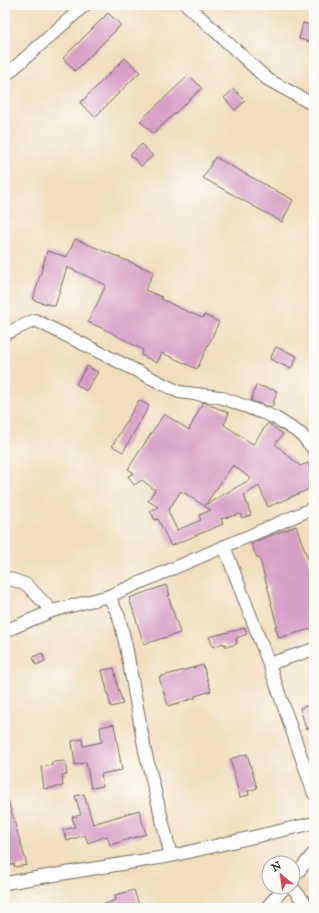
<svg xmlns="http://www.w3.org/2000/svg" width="319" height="913" font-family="'IM FELL Great Primer',serif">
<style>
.building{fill:#d59fc5;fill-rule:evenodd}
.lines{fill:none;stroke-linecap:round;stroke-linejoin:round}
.minor-casing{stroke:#706a5e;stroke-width:14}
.minor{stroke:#fff;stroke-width:12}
</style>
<rect width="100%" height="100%" fill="#fdfcf7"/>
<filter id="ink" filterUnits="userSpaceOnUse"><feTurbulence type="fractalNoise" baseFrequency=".025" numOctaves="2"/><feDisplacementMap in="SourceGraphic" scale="8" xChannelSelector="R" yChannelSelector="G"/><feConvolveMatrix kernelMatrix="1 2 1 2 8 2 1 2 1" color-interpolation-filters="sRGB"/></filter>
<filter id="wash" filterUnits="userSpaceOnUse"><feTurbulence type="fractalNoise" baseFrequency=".012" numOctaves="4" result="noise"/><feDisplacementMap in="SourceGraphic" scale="16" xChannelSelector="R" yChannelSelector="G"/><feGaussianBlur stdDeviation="0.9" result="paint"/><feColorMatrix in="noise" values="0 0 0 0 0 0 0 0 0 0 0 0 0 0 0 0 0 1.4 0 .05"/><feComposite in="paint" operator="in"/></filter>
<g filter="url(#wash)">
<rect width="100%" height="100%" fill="#f1debe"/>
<g id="blocks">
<!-- building -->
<path class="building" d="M108,13L121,25L75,71L63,58Z
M303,23L314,26V43L299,39Z
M125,58L140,72L95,117L80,103Z
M189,75L202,88L153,134L140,121Z
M234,89L245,101L235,110L224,98Z
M142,144L153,156L141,166L130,155Z
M215,157L293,200L282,222L203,178Z
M75,239L154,272L145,290L162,297L161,299L188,312L203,318L204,315L219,322L197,369L162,353L157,363L141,355L143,350L108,331L88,322L106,285L67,267L55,306L33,300L47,251L67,257Z
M276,347L297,356L291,369L270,359Z
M87,366L98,372L86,391L76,384Z
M256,385L277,391L272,407L251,401Z
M139,400L149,406L123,452L112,446Z
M203,402L229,413L224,425L253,444L268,423L283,434L275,444L300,466L308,463L314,477V487L268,507L259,486L244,495L251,515L242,518L240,514L221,519L223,524L171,546L158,519L155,520L150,511L158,507L148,501L155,490L142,480L134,485L128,476L134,473L128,469L164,414L189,430ZM233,465L251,479L205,505ZM181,491L211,510L199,515L201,520L177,530L168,511Z
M296,526L314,576V628L279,638L275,626H277L271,603H272L259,557L257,558L251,543Z
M166,585L170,595H168L180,633L144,644L129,598Z
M245,628L247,634L236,638L237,644L226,647V644L224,645L223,643L213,647L209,637Z
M42,653L45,661L36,665L33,657Z
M203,665L211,691L195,696V698L168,706L159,677Z
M114,668L118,688L123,704L111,707L102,670Z
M314,704V726L306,729L300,708Z
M114,724L122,770L101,774L103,786L91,788L86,762L75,765L72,741L82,739L83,746L102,742L100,727Z
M247,754L257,788L248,791L249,795L240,797L230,759Z
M65,761L67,775H62L63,786L44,789L41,767L52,765V762Z
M84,794L93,824L139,810L146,834L110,845L107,836L88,843L85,835L67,841L63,830L75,827L72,817L81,815L75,796Z
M5,800H8L27,865L15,867L14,864L11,865L5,845Z
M134,890L140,908H99V906L116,900L115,895Z"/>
</g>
</g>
<g filter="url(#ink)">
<use href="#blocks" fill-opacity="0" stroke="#706a5e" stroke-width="1"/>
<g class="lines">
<!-- minor casing -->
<g class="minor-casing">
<path id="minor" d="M187,5L267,79L314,105
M5,76L85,5
M5,334L35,320L179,392L220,397L274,417L301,434L314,450
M224,546L269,664L314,794
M5,577L27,585L52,611
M109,596L119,617L126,646L145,751L171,856
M5,631L52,611L109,596L314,508
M269,664L314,649
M293,878L314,853
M5,883L171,856L314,823
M292,887L309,908
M266,908L285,887"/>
</g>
<!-- minor -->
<use href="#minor" class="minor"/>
</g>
</g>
<!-- margin -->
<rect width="319" height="913" fill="none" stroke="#fdfcf7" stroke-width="20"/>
<!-- north arrow -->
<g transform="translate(281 875) rotate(331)"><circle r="19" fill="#fdfcf7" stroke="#a9a8a5"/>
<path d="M0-3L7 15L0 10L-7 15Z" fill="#d1495b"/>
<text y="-6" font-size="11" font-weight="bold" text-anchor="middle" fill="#2b2b2b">N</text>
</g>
</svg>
